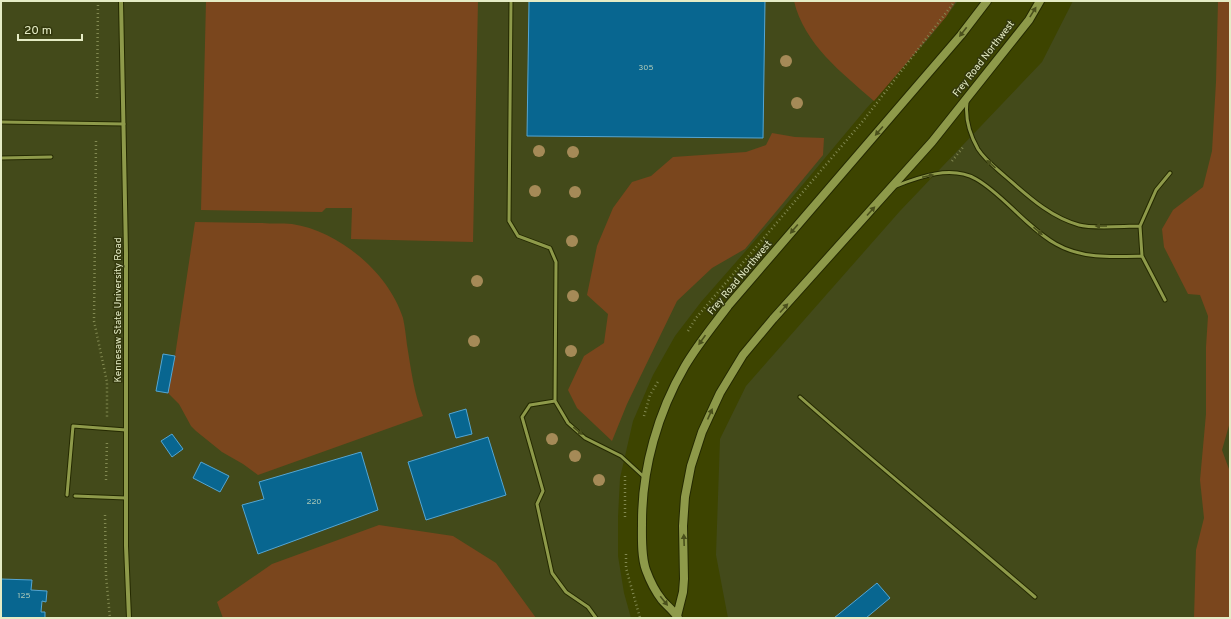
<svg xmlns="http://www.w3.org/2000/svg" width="1231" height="619" font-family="Overpass,sans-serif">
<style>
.built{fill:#434a1a}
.green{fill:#7a461d}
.building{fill:#086690;stroke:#54a6d4}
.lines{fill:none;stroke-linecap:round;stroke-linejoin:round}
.service-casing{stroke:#242900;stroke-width:5}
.minor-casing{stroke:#242900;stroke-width:6}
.secondary-casing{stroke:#242900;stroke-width:10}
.path{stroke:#828951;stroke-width:2.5;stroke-dasharray:1 3;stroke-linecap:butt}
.service{stroke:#8e9a4a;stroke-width:3}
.minor{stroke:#8e9a4a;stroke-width:4}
.secondary{stroke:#8e9a4a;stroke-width:8}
.tree{fill:#a58a57}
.oneway{fill:#4a501c}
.labels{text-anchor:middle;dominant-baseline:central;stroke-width:3;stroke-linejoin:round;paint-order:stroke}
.number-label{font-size:8px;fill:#aecab8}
.street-label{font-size:10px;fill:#e5ecc5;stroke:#33380d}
</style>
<rect width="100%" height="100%" fill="#3d4400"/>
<!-- built -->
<path class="built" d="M1,1H958L931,36L865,110L779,213L701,302L675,336L653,375L633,421L620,478L618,517V556L624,593L631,618H1Z
M1073,1H1230V618H728L716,555L720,439L746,386L900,211L1042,62Z"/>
<!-- green -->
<path class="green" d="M206,1H478L473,242L351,239L352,208H326L322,212L201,210Z
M794,1H956L946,17L874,101C842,73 804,44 794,1Z
M1218,1H1230V422L1222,450L1230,472V618H1194L1196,550L1204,518L1200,480L1206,414V347L1208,316L1200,295L1188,294L1164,247L1162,229L1173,210L1203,187L1212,151L1216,82Z
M772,133L795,137L824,138L823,155L745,249L712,268L677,301L627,404L612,441L577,408L568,390L584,356L604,343L608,314L587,295L597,246L613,208L632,182L651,176L673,157L746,152L766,145Z
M195,222C217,222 239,223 262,223C272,224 282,223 292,224C339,231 389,273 403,318C405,327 406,337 407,345C411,369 414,394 423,416L258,475L243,464L222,452L196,431L191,426L179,404L168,393L175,356Z
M379,525L453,536L496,563L536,618H223L217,602L272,564Z"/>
<!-- building -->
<path class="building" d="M529,1H765L763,138L527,136Z
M163,354L175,356L168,393L156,391Z
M466,409L472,434L456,438L449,414Z
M172,434L183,449L172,457L161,441Z
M488,437L506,495L426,520L408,462Z
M361,452L378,510L258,554L242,505L264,499L259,482Z
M201,462L229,476L220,492L193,478Z
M1,579L32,580L31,590L47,591L46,602L42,601L41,612H45V618H1Z
M877,583L890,598L866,618H834Z"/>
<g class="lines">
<!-- service casing -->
<g class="service-casing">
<path id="service" d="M511,1L509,221L518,236L550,248L556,262L555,401L530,405L522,417L543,491L537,504L552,573L566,592L588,607L596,618
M967,102C965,118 970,135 978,149C985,160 996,168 1006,177C1028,196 1050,217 1079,225C1093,229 1124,226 1140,226
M1,122L124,124
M1,158L51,157
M896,186C919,177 951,165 976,179C994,189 1011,208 1027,222C1036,230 1045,238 1056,244C1082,259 1113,257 1142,256
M1165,300L1142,256L1140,226L1156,190L1170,173
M800,397C877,465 957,530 1035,597
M555,401L568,423L585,438L621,456L644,477
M67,495L73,426L126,430
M75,496L126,498"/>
</g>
<!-- minor casing -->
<g class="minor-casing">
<path id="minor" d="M121,1L126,253V546L129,618"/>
</g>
<!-- secondary casing -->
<g class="secondary-casing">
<path id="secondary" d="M677,616L683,592L684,579L683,526L685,497L691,466L702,432L720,393L743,355L773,319L932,142L1029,20L1040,1
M678,618C674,611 667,606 662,600C655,591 650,581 646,570C641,556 642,537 642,522C642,468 658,412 685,366C698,344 713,326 728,306L961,35L987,1"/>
</g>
<!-- path -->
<path class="path" d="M97,98L98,1
M96,141L94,321L107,382V418
M952,161L964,146
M688,331L696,318L863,121L955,1
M644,416L650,395L659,380
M625,476V519
M106,480L107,441
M105,515L106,576L110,618
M626,554V568L640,618"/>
<!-- service -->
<use href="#service" class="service"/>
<!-- minor -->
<use href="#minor" class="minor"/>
<!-- secondary -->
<use href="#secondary" class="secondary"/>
</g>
<!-- trees -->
<g class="tree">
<circle cx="786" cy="61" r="6"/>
<circle cx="797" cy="103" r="6"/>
<circle cx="539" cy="151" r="6"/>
<circle cx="573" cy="152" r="6"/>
<circle cx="535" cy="191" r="6"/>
<circle cx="575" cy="192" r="6"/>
<circle cx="572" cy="241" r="6"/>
<circle cx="477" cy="281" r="6"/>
<circle cx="573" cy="296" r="6"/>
<circle cx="474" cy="341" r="6"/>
<circle cx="571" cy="351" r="6"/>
<circle cx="552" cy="439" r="6"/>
<circle cx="575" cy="456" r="6"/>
<circle cx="599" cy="480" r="6"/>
</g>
<!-- one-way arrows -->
<defs><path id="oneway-solid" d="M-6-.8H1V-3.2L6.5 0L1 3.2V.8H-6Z"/></defs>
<g class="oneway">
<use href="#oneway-solid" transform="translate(1033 12) rotate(-58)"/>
<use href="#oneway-solid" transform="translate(963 32) rotate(128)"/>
<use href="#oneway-solid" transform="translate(879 131) rotate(131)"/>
<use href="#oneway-solid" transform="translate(991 164) rotate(-138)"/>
<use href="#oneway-solid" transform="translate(928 176) rotate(-12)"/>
<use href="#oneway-solid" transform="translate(871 211) rotate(-48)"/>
<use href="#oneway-solid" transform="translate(1101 226) rotate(180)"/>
<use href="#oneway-solid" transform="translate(794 229) rotate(130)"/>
<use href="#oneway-solid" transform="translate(1038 231) rotate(41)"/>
<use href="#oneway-solid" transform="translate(784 308) rotate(-48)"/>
<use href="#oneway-solid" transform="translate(702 340) rotate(125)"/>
<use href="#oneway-solid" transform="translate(710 414) rotate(-66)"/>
<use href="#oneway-solid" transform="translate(578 431) rotate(39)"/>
<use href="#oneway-solid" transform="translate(684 540) rotate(-92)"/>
<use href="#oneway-solid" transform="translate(664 601) rotate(51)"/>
</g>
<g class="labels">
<!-- number labels -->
<g class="number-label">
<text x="646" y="68">305</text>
<text x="314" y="502">220</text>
<text x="24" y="596">125</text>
</g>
<!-- street labels -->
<g class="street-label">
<text transform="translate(984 59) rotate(-52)">Frey Road Northwest</text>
<text transform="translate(740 278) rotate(-50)">Frey Road Northwest</text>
<text transform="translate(118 310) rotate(-90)">Kennesaw State University Road</text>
</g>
</g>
<!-- border -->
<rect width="1231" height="619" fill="none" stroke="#e5ecc5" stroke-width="4"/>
<!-- scale -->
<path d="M18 34v6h64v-6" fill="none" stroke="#e5ecc5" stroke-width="2"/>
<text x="24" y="34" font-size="12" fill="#e5ecc5" stroke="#33380d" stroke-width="3" paint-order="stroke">20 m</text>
</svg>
